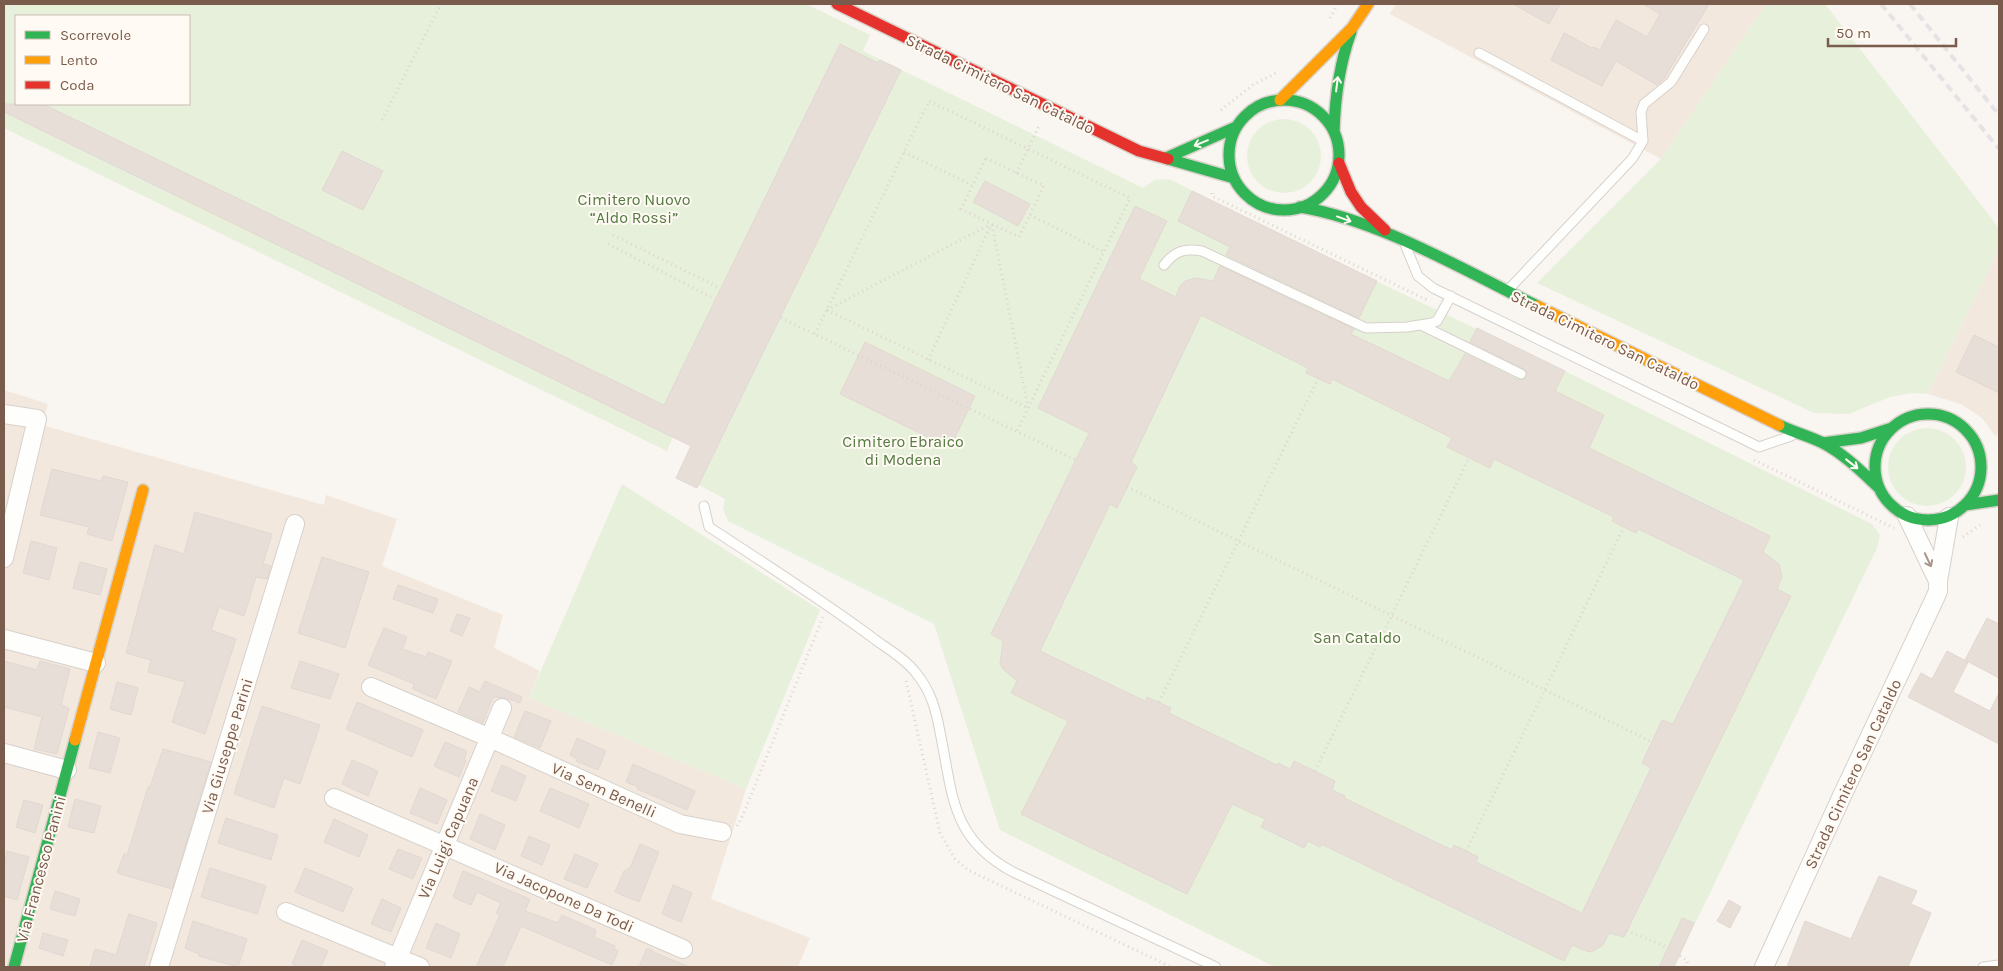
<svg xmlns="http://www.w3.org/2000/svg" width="2003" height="971" font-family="Karla,sans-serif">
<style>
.residential{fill:#f2e8de}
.green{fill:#e7f0db;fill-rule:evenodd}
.building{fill:#e6ded7;stroke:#e2d8d2;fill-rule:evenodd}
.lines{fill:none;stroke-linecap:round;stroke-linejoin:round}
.lane-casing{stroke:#d7d1cb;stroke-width:11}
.street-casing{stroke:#d7d1cb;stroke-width:20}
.fast-casing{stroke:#d9d2cb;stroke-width:14}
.slow-casing{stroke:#d9d2cb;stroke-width:14}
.jam-casing{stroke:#d9d2cb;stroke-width:14}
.path{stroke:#dcd5d0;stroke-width:3;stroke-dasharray:1 4;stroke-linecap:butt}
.lane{stroke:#fefefd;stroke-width:9}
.street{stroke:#fefefd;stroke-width:18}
.fast{stroke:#30b455;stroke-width:11}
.slow{stroke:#ff9f0a;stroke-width:11}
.jam{stroke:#e5322d;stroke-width:11}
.rail{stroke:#e6e3e7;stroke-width:4;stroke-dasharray:8 5;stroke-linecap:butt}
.oneway{stroke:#fffaf3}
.oneway2{stroke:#a8958b}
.labels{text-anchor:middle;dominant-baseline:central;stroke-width:4;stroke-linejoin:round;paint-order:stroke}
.street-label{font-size:16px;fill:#7a5c4d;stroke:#fffaf3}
.park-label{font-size:16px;fill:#537a41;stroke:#fffaf3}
</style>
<rect width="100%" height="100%" fill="#f9f5f0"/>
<!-- residential -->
<path class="residential" d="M1396,4H1766L1661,159L1390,14Z
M1999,248V429L1996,437L1982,418L1961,404L1928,394Z
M4,390L48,404L42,425L324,505L326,495L397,519L382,566L503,615L494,648L540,671L529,698L746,789L711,899L810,938L798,967H4Z"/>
<!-- green -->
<path class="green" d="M4,4H806L870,35L863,51L1143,188L1155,180L1169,179L1378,282L1565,371L1872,524L1880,535L1877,548L1674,967H1275L1000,830L934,624L728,521L723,509L725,499L699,485L697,488L676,478L691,446L673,437L667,451L4,128ZM16,16H189V104H16Z
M1766,4H1825L1999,228V248L1928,394L1912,393L1890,397L1849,414L1814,413L1537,283L1661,159Z
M1247 156a37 37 0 1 1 74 0a37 37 0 1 1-74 0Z
M1888 467a39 39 0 1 1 78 0a39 39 0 1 1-78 0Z
M622,484L820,610L746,789L529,698Z"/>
<!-- building -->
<path class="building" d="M1513,4H1560L1549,24Z
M1643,4H1709L1664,79L1657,85L1616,61L1602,86L1551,60L1564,33L1592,48L1593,47L1600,50L1616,20L1647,37L1660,14Z
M840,44L878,63L880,60L901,70L697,488L676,478L691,446L4,112V104H43L664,405Z
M342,151L383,171L363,210L322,190Z
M985,181L1030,204L1018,226L973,202Z
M1192,191L1377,281L1359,318L1226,255L1230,247L1178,221Z
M1135,206L1167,221L1139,279L1176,297L1180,286L1185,281L1196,278L1213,281L1220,266L1354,329L1351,334L1449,381L1465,354L1518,380L1525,379L1527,373L1524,369L1470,342L1477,328L1565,371L1555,391L1604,415L1589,448L1770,536L1763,552L1779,564L1782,577L1777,589L1791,596L1624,937L1609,933L1603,945L1591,952L1586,951L1572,945L1564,961L1321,844L1320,847L1308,841L1304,848L1261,827L1265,819L1232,804L1187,894L1021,814L1068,721L1011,693L1017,681L1003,669L1000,664L1003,641L991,634L1089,433L1038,408ZM1201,315L1308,368L1306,373L1330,384L1332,379L1452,438L1447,447L1490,468L1494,459L1614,517L1612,521L1636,533L1638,529L1744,580L1673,724L1662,720L1642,763L1651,768L1582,913L1476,862L1478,857L1454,845L1452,850L1344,798L1345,796L1332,790L1335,781L1294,761L1290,769L1278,763L1277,765L1169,713L1171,708L1147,697L1145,701L1040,651L1110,504L1117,508L1137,467L1131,462Z
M1974,335L1999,347V393L1956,372Z
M865,342L975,396L950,448L840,394Z
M52,469L101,481L103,476L128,482L112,541L87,534L89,527L40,515Z
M195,512L272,534L263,564L271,566L267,579L256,577L244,616L219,607L211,630L236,639L205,734L172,722L185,682L148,672L151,660L126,653L155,545L184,554Z
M31,541L57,548L49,580L23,573Z
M322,557L369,572L345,648L298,633Z
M80,562L107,569L100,595L73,588Z
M398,585L438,599L433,613L393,599Z
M457,614L470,618L462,636L450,631Z
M1987,618L1999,624V678L1965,660Z
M384,628L407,637L402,649L426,657L428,652L452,661L436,699L413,689L414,684L368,665Z
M1947,651L1968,662L1953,692L1990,711L1999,693V744L1908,697L1921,673L1932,679Z
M4,661L37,670L40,661L70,669L61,705L69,708L57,754L34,749L42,717L4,707Z
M300,661L339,674L330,699L291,688Z
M485,681L522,697L520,703L506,698L493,697L483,723L458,712L469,687L480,692Z
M117,682L138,688L131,715L110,709Z
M357,702L423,730L412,757L346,729Z
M262,706L320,725L300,784L284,778L274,808L234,794Z
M525,711L551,721L540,748L514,737Z
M98,732L120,738L110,773L89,768Z
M577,738L606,751L598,770L576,761L577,759L570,755Z
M445,742L467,751L464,760L466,761L459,777L434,766Z
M163,749L211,762L172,889L117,873L124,854L127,855L148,787H150Z
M352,760L378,771L368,796L342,784Z
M633,764L695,791L687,810L637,789L638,787L626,782Z
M502,765L526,776L516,801L491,791Z
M420,788L447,800L437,824L410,813Z
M550,788L589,804L579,828L540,811Z
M75,799L101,806L94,833L68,827Z
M24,800L43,805L35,833L16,827Z
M480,814L505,825L495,850L470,839Z
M226,818L278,835L271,860L218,843Z
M334,819L368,835L359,857L324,842Z
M529,836L550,845L542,865L521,856Z
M640,844L659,852L639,902L615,892L624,871L630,868Z
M398,849L422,858L413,879L389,869Z
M7,851L29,857L17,900L4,896V865Z
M575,854L598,864L587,888L564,879Z
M210,868L266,886L257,914L201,897Z
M305,868L353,888L343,912L295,892Z
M463,871L530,899L525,911L558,923L562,915L596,930L594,937L615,946L614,949L618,951L612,965L521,926L503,967H476L500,915L496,913L501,903L477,892L471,905L453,897Z
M1879,876L1917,891L1911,904L1931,913L1908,967H1787L1805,921L1851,939Z
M673,885L692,893L681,922L662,914Z
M55,891L80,899L75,916L50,909Z
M382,899L401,908L391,932L371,924Z
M1729,900L1741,907L1730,928L1717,921Z
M129,914L157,923L144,967H90L95,949L116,955Z
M1682,918L1694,923L1674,967H1659Z
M193,921L247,939L238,967L199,956V954L185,948Z
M436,923L460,934L451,958L426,948Z
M43,933L68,940L63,956L39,948Z
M302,940L328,951L321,967H300L292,964Z
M647,948L660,955L690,967H639Z"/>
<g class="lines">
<!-- lane casing -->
<g class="lane-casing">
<path id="lane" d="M1479,53L1643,141
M1406,247L1418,276L1433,288L1759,447L1791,436
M1164,265C1175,251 1184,248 1202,251L1366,328L1407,327L1432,323L1437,321L1451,296
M1508,290L1632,159L1643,141L1641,112L1644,104L1671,82L1704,29
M1421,325L1521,374
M704,506L709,527C763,562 817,597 869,635C884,647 905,658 916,673C931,691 936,710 940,732C953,794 950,838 1013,872L1216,967
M1983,967L1999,965"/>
</g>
<!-- street casing -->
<g class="street-casing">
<path id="street" d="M4,414L37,419L4,558
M1907,516L1938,581L1949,517
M4,639L96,663
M371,687L490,738L680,824L722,832
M4,753L67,770
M334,798L683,949
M286,912L420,967
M159,967L295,524
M394,967L502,708
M1764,967L1841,798L1935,598L1938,591V581"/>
</g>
<!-- fast casing -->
<g class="fast-casing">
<path id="fast" d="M1229 155a55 55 0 1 1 110 0a55 55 0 1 1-110 0Z
M1334,132C1335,97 1339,65 1351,32
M1166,158L1236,127
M1168,159L1234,178
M1300,207C1379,220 1464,270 1537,306
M1875 467a53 53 0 1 1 106 0a53 53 0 1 1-106 0Z
M1779,425C1793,432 1809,436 1823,443C1844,454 1862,472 1879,488
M1823,443L1861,438L1892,428
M1965,505L1999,500
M14,967L75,740"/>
</g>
<!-- slow casing -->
<g class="slow-casing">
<path id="slow" d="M1280,100L1352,28L1368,4
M1537,306L1779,425
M75,740L143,490"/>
</g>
<!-- jam casing -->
<g class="jam-casing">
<path id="jam" d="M837,4L1139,151L1168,159
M1339,163L1351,192L1361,207L1385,230"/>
</g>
<!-- path -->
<path class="path" d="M1330,18L1338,4
M1221,110L1253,85L1276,73
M382,120L441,4
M904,152L972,185
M986,158L1044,186L1019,237L961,209Z
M1016,173L1040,124
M1212,193V196L1427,300
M1030,215L1104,252
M992,225L1028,407
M613,235L720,288
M608,244L715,299
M827,310L1028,408
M827,310L991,224
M781,318L1076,460
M815,334L929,101L1130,198L1017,431
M928,360L991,225
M1754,460L1894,528
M1127,487L1652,742
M1963,537L1980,525
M906,681L940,833L955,859L968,870L1171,967
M1159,702L1318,379
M1315,771L1469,458
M737,826L743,815L823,617
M1466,851L1624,527
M1627,930L1668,948
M1680,956L1687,960L1688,967"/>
<!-- lane -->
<use href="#lane" class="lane"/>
<!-- street -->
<use href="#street" class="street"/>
<!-- fast -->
<use href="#fast" class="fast"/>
<!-- slow -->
<use href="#slow" class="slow"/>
<!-- jam -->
<use href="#jam" class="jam"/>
<!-- rail -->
<path class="rail" d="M1881,4L1999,149
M1910,4L1999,115"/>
</g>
<!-- one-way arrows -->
<defs><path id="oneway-shaft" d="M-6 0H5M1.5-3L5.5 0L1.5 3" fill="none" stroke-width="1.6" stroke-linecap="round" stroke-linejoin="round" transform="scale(1.25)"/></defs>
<g class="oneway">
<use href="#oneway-shaft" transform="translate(1337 84) rotate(-83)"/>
<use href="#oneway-shaft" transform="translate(1201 143) rotate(158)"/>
<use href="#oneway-shaft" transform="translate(1344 219) rotate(20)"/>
<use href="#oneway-shaft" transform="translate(1852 464) rotate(38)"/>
</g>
<use class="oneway2" href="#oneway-shaft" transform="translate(1928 560) rotate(65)"/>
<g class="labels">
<!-- street labels -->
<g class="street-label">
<text transform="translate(1000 84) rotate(26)">Strada Cimitero San Cataldo</text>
<text transform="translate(1605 340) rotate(26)">Strada Cimitero San Cataldo</text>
<text transform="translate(227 746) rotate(-73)">Via Giuseppe Parini</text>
<text transform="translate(1853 774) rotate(-65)">Strada Cimitero San Cataldo</text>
<text transform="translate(604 790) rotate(24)">Via Sem Benelli</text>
<text transform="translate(448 838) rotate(-67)">Via Luigi Capuana</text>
<text transform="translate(41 869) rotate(-75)">Via Francesco Panini</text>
<text transform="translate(564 897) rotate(24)">Via Jacopone Da Todi</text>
</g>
<!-- park labels -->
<g class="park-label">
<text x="634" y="199">Cimitero Nuovo<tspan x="634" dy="18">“Aldo Rossi”</tspan></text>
<text x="903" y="441">Cimitero Ebraico<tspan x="903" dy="18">di Modena</tspan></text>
<text x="1357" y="637">San Cataldo</text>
</g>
</g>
<!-- border -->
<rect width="2003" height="971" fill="none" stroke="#7a5c4d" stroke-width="10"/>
<!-- legend -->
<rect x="15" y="15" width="175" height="90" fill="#fffaf3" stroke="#cabbb1"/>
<rect x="25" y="31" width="25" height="8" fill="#30b455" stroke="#cabbb1"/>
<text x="60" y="40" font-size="15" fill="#7a5c4d">Scorrevole</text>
<rect x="25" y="56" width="25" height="8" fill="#ff9f0a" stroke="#cabbb1"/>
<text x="60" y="65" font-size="15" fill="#7a5c4d">Lento</text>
<rect x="25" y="81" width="25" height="8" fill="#e5322d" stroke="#cabbb1"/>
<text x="60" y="90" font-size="15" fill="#7a5c4d">Coda</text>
<!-- scale -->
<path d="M1828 38v8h128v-8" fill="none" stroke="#7a5c4d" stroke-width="2.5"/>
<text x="1836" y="38" font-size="15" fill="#7a5c4d" stroke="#fffaf3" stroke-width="4" paint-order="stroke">50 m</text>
</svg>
